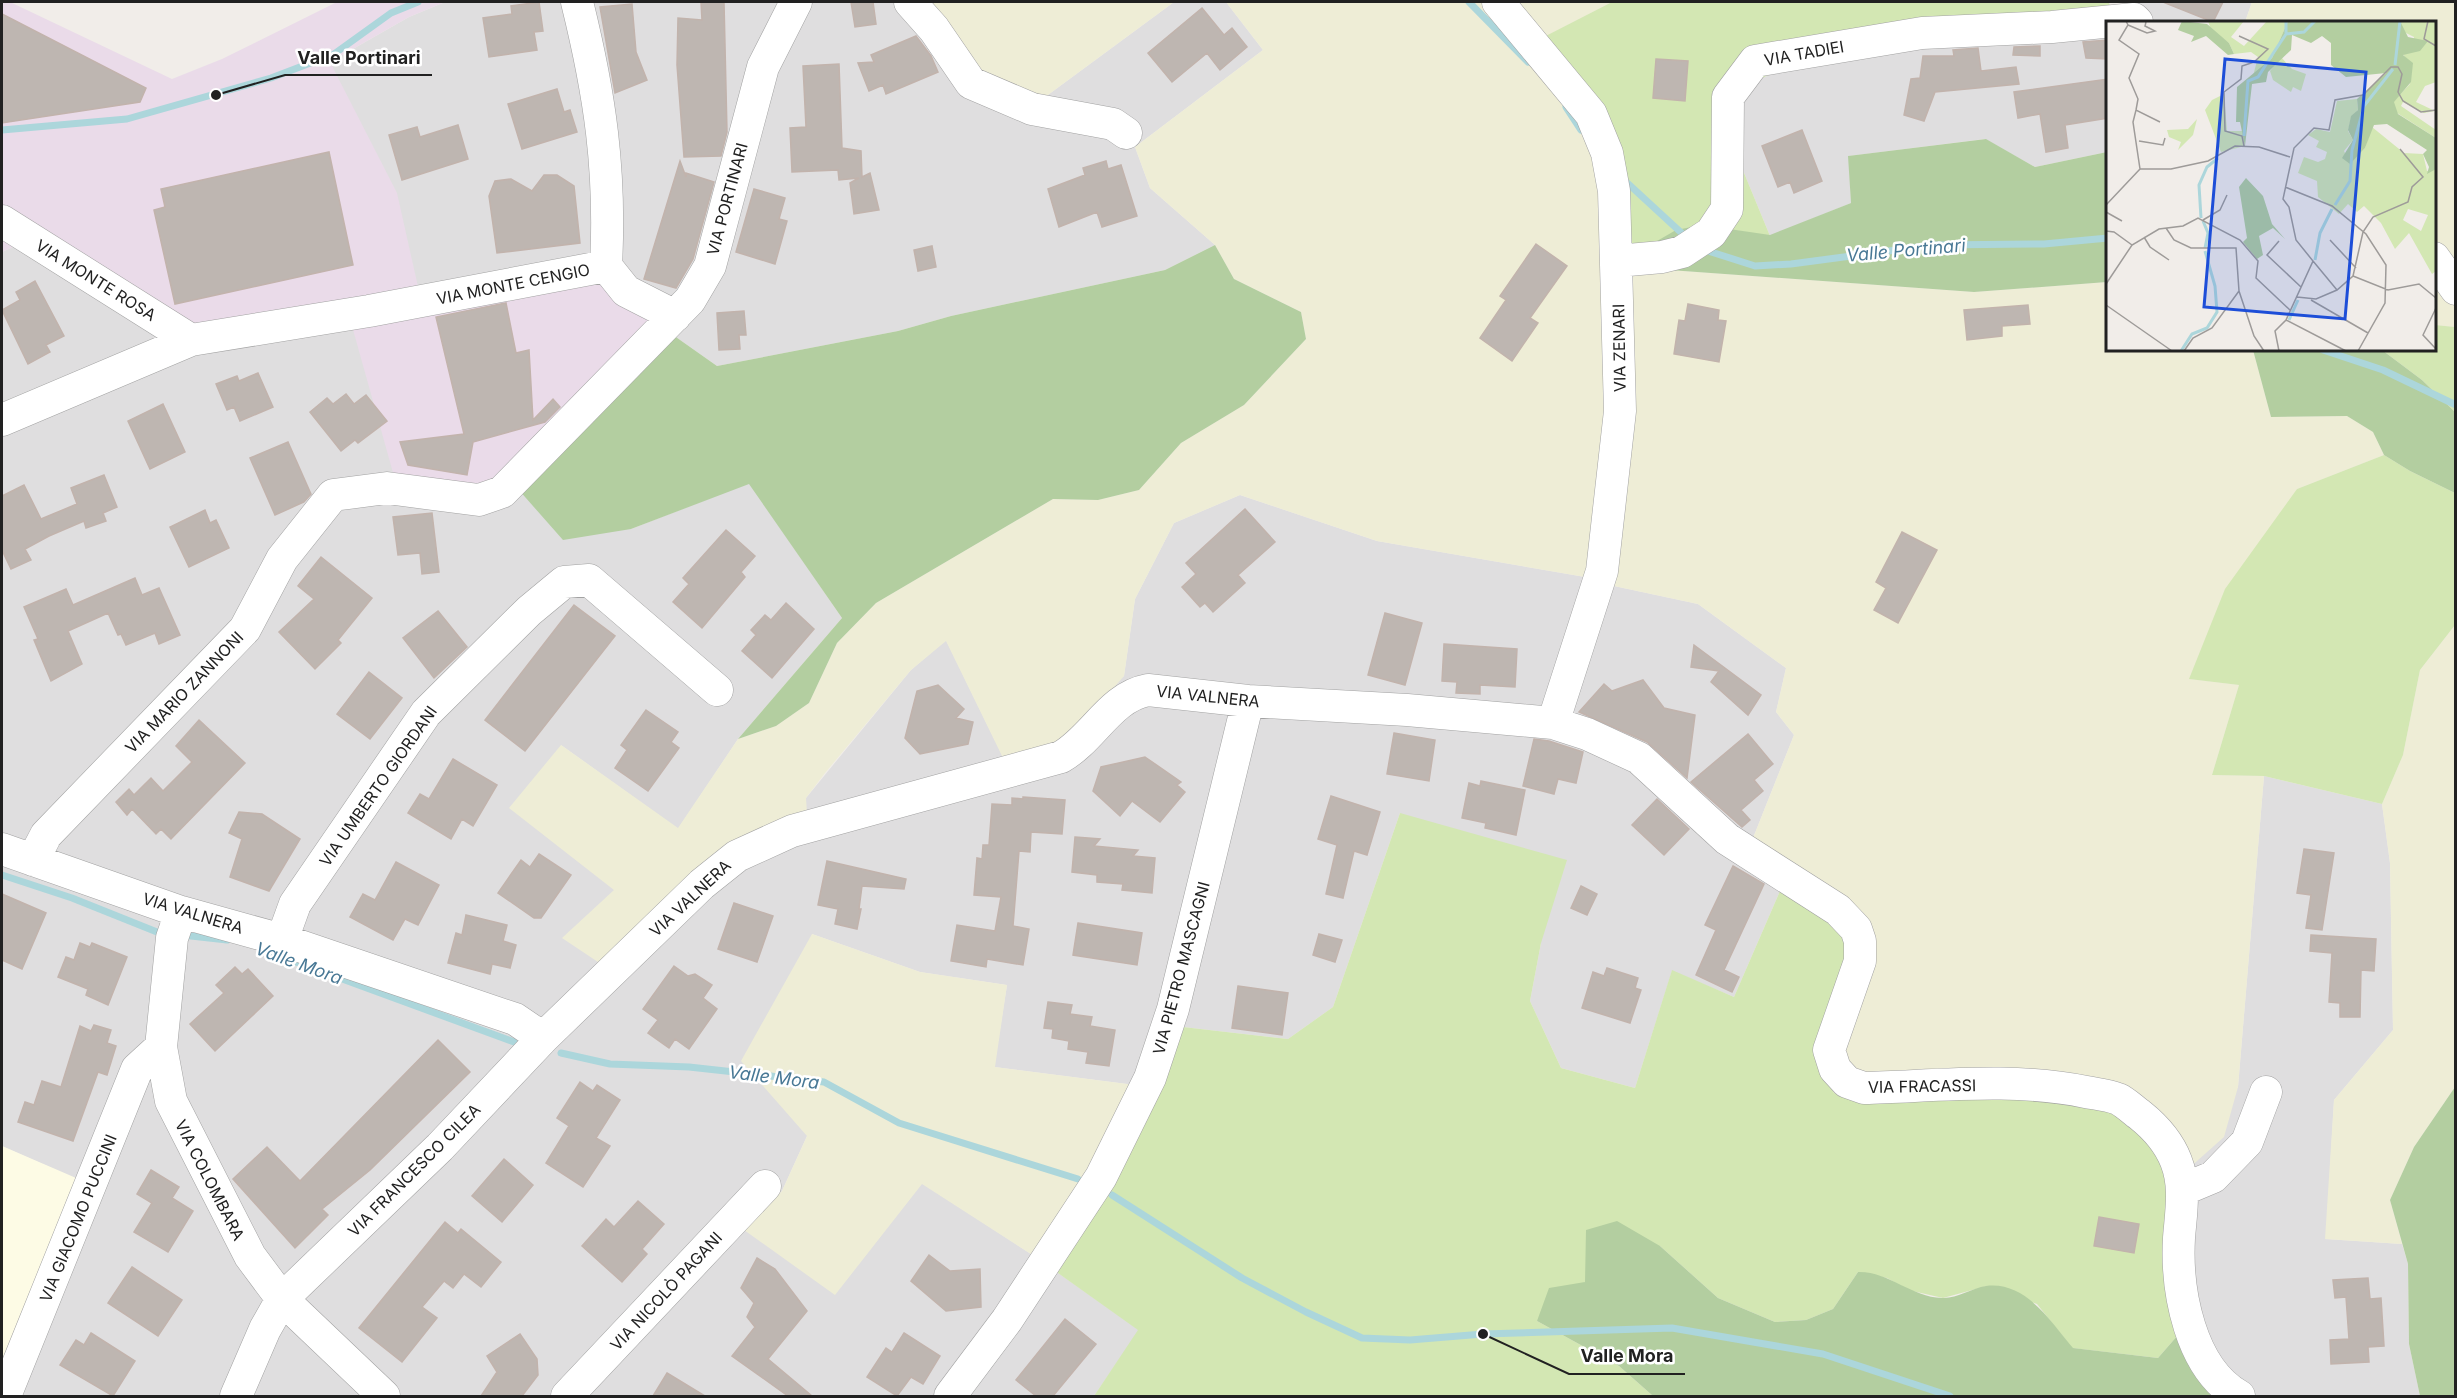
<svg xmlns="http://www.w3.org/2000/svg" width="2457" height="1398" font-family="Inter,sans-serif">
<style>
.residential{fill:#dfdedf}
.industrial{fill:#eadbe9}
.education{fill:#fdfbe5}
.farmland{fill:#eeedd6}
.grass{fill:#d3e7b3}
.forest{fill:#b3cea0}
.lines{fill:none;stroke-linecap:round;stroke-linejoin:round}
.stream{stroke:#acd6db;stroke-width:7}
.building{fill:#beb6b1;stroke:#c2b3ac;stroke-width:1.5}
.minor-casing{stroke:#a2a2a2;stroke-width:33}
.minor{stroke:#fff;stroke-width:32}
.labels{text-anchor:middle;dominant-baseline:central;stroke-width:5;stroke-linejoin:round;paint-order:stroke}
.street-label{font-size:16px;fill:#212121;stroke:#fff}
.water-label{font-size:18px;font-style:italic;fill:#487895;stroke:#fff}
.inset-river{fill:none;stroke:#acd6db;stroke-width:3}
.inset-road{fill:none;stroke:#9e9b99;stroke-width:1.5}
.view{fill:#1d4ed8;fill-opacity:0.15;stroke:#1d4ed8;stroke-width:3}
.inset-edge{fill:none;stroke:#212121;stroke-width:3}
.leader{fill:none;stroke:#212121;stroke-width:2}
.callout-dot{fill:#212121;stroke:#fff;stroke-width:2}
.callout-label{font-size:18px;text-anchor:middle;font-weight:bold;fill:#212121;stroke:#fff;stroke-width:5;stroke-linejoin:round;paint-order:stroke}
</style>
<rect width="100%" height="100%" fill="#f1ede9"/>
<!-- residential -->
<path class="residential" d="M445,2H915L1037,103L1174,2H1226L1263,50L1135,147L1150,188L1215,245L1165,270L951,316L898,331L717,366L673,335L423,309L330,62L409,17Z
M2134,2H2252L2245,22H2108L2107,152L2035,167L1985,139L1849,156L1851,203L1770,236L1735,151V128L1750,84L1800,60L2112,20Z
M17,245L352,326L518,489L631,529L749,483L842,618L738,739L678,829L561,745L614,890L806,798L911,670L946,640L1004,759L1124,676L1135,599L1174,523L1240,495L1377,541L1591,578L1614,586L1698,604L1786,668L1776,712L1794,735L1749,848L1783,884L1734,997L1672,971L1635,1088L1561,1068L1530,1001L1541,943L1400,813L1333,1007L1288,1039L1183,1027L1135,1085L994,1067L1007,985L920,972L812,934L807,1136L782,1191L745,1229L835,1294L922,1183L1034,1256L1139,1330L1094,1396H2L83,1182L2,1146V252Z
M2264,776L2382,804L2390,863L2393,1030L2334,1100L2326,1239L2402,1244L2408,1264L2409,1344L2420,1396H2222L2170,1185L2238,1087Z"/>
<!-- industrial -->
<path class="industrial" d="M2,2H10L172,79L222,59L337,2H445L409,17L330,62L397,193L423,309L592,278L673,335L518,489L397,487L352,326L212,343L17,245L2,252Z"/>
<!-- education -->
<path class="education" d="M2,1146L83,1181L2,1381Z"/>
<!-- farmland -->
<path class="farmland" d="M915,2H1174L1037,103L966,68Z
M1226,2H1612L1537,41L1586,115L1615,266L1974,292L2107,282L2108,350H2253L2271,417L2347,416L2373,432L2384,455L2297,489L2190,679L2239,685L2212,775L2264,776L2238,1087L2224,1137L2170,1185L1834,1093L1821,1070L1849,955L1749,848L1794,735L1776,712L1786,668L1698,604L1614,586L1591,578L1377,541L1240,495L1174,523L1135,599L1124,676L1068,740L1004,760L946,641L911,670L825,773L806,798L807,813L604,966L562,938L614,890L509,808L561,745L678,828L738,739L776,726L809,703L837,643L876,603L1053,499L1098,500L1139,490L1181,443L1244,405L1306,339L1301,312L1234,279L1215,245L1150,188L1135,147L1263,50Z
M2252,2H2455V327L2435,325L2434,22H2245Z
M2455,625V1087L2414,1147L2390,1200L2402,1244L2325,1239L2334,1100L2393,1030L2390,863L2382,804L2403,755L2420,670Z
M812,934L920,972L1007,985L995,1067L1135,1085L1079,1194L1034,1256L922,1184L835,1295L744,1230L782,1191L807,1136L741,1061Z"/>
<!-- grass -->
<path class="grass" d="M1612,2H2109L2113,20L1800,60L1750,84L1735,128V151L1770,236L1702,225L1614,266L1610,178L1536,41Z
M2435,325L2455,327V412L2422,380L2382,350H2434Z
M2384,455L2410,471L2455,493V625L2420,670L2403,755L2382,804L2264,776L2212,775L2239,685L2189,679L2225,589L2297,489Z
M1400,813L1567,860L1541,943L1530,1001L1561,1068L1635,1088L1672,970L1734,997L1783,884L1847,933L1849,955L1821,1070L1834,1093L1856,1100L2018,1092L2108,1110L2142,1135L2158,1158L2170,1185L2178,1335L2158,1358L2072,1348L2037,1304L1987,1286L1943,1298L1908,1290L1887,1278L1858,1272L1833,1309L1806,1320L1775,1322L1718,1298L1660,1246L1585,1282L1537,1321L1619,1366L1653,1396H1094L1138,1330L1034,1256L1183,1027L1288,1039L1333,1007Z"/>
<!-- forest -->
<path class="forest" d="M1986,139L2035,167L2107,152V282L1974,292L1614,266L1676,230L1702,225L1770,235L1851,203L1848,156Z
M1215,245L1234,279L1301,312L1306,339L1244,405L1181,443L1139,490L1098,500L1053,499L876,603L837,643L809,703L776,726L738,739L842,618L749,484L631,529L563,540L518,489L673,335L717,366L898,331L951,316L1165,270Z
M2253,350H2382L2422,380L2455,412V493L2410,471L2384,455L2373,432L2347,416L2271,417Z
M2455,1087V1396H2420L2409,1344L2408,1264L2390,1200L2414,1147Z
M1617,1221L1660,1246L1718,1298L1775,1322L1806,1320L1833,1309L1858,1272C1888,1271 1911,1297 1942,1298C1956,1299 1972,1288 1986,1286C2026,1281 2051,1322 2073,1348L2158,1358L2178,1335L2222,1396H1653L1619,1366L1537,1321L1549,1288L1585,1282L1586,1230Z"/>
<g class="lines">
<!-- stream -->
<path class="stream" d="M1469,2L1528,62
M1566,107L1581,130
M2,130L127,119L271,78L334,54L391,13L418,2
M1623,179L1687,238
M1708,251L1755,266L1791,264L1934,245L2044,244L2108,238
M2323,350L2383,370L2456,405
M2,875L72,898L157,932
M182,935L227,940
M266,951L514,1042
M561,1053L610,1064L689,1067L824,1082L899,1123L1078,1179
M1112,1195L1242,1278L1306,1312L1362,1338L1410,1340L1483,1334L1672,1328L1823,1354L1950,1396"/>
</g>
<!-- building -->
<path class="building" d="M539,2L543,31L534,32L537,50L489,57L483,18L512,14L511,6Z
M701,2H724L727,132L721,156L684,157L677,65L678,18L702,20Z
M851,2H873L876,24L855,27Z
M2163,2H2223L2213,22Z
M632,4L636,52L647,80L615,93L600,7Z
M1202,8L1224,35L1232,28L1247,47L1220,70L1207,53L1172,82L1148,53Z
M2,14L146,88L140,102L2,123Z
M916,36L931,56L938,72L886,94L883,85L869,91L858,63L874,62L871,55Z
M2108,40V59L2086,58L2083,42Z
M2040,46V56L2013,55L2014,47Z
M1978,48L1981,71L2016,67L2019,84L1935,92L1924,121L1904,115L1911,79L1920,78L1923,56H1954L1953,50Z
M1656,59L1688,61L1685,101L1653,98Z
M839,64L842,148L861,151L862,177L870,173L879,210L854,214L850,183L859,178L839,180L838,170L792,172L790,128L806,127L803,66Z
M2108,79V118L2065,125L2068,148L2046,152L2040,114L2018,118L2014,92Z
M557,89L564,112L570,110L577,132L522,149L508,104Z
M458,125L468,159L402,180L389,135L417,127L420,137Z
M1802,130L1822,181L1794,193L1790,182L1778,187L1762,146Z
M329,152L353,265L175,304L154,210L165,207L161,189Z
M680,161L686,177V173L714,182L693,259L676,288L644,279Z
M1106,161L1108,169L1121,165L1137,216L1102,227L1097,212L1059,227L1048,189L1085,175L1083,168Z
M544,175H557L574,186L580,243L497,253L489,196L495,181L511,179L532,191Z
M754,189L785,198L779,219L787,221L775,264L736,252Z
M1536,244L1567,266L1530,318L1538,323L1512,361L1480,338L1506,300L1500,296Z
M932,246L936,267L918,271L914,250Z
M35,281L64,336L46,345L50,352L28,364L2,310L20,300L16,292Z
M506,303L516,353L529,350L533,420L553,399L560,407L545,422L473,442L467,475L408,465L400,442L464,434L436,317Z
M1688,304L1719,310L1718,320L1726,321L1719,362L1674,354L1679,320L1685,321Z
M2028,305L2030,324L2002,326V336L1967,340L1964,310Z
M744,311L746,335H739L740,349L719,350L717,313Z
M258,373L273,407L240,421L234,407L227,410L216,384L237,376L239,381Z
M346,394L354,404L366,395L387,421L358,443L355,440L341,451L310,412L327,398L333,404Z
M163,404L185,452L150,469L128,421Z
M288,442L311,494L304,502L275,515L250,458Z
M104,475L117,507L103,513L106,521L86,528L84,521L49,536L25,549L31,560L11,569L2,550V496L24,485L41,519L77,504L71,488Z
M1245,509L1275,542L1238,575L1245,583L1213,612L1205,603L1200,607L1182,587L1196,574L1186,563Z
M205,510L210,523L216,520L229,548L189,567L170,527Z
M432,513L439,572L422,574L420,553L398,555L393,517Z
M726,530L755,556L741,572L745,577L702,628L673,602L689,584L683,578Z
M1902,532L1937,550L1898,623L1874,610L1886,588L1876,582Z
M321,557L372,598L338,640L341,643L315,669L279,632L314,599L298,586Z
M135,578L142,595L159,588L180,635L159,644L155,633L126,645L121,634L118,635L108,613L68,631L82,664L51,681L34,640L38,639L24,607L66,589L73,605Z
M786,603L814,629L772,678L742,651L756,635L751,630L765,615L771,620Z
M574,605L615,636L525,751L485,720Z
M438,611L467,647L434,678L403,638Z
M1385,613L1422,623L1405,685L1368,675Z
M1444,644L1517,649L1515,687L1480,685V694L1456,693L1457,682L1442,681Z
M1694,645L1761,695L1748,715L1711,682L1719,671L1691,667Z
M369,672L402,698L370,739L337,714Z
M1643,680L1664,708L1695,715L1687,778L1647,742L1579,712L1604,684L1612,691Z
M938,685L964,709L956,718L973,722L968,744L920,754L905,738L917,691Z
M646,710L678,732L671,742L679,748L648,791L615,768L627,750L621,745Z
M199,720L245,763L171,839L161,829L156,834L132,809L127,815L116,802L129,789L134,795L151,778L163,791L192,762L176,746Z
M1394,733L1435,740L1429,781L1387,774Z
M1748,734L1773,764L1754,780L1763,791L1741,810L1750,820L1742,827L1691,782Z
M1534,739L1549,741L1583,752L1576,783L1558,779L1554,794L1523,786Z
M1145,757L1181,782L1177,785L1185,792L1160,822L1132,801L1120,816L1093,791L1101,767Z
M453,759L497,785L473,826L462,819L451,839L408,813L420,794L429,799Z
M1481,781L1525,790L1516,835L1485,828L1486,823L1462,818L1469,783L1480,786Z
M1331,796L1380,812L1367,855L1354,851L1343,898L1326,894L1337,845L1318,839Z
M1023,797L1065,800L1062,834L1031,832L1030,852L1019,851L1013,926L1029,929L1023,965L987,959L986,967L951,961L957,925L995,931L1001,897L974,895L977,858L982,859L983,845H989L992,804L1012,805V798L1023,799Z
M1657,799L1689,829L1664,855L1632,825Z
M239,812L262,814L300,839L269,891L230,877L242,839L229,833Z
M1075,837L1100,839L1094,846L1138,850L1133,856L1155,858L1152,893L1122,890L1123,884L1097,882V875L1072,872Z
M2304,849L2334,853L2322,930L2306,928L2311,895L2297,893Z
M539,854L571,875L541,918H534L498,893L521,860L530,867Z
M827,861L906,879L904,889L862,886L859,909H861L857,929L835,924L838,909L818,905Z
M396,862L439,885L418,925L405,919L393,940L350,917L363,894L375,900Z
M1733,866L1764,884L1724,970L1739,977L1732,992L1696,975L1716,930L1705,925Z
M1581,886L1597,894L1587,915L1571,908Z
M2,894L46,913L22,969L2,960Z
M734,903L773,916L757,962L718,949Z
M466,915L507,925L503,941L516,945L510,968L492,964L490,974L448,963L456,933L462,935Z
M1078,923L1142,933L1137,965L1073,955Z
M1319,934L1342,940L1335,962L1313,955Z
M2311,935L2376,939L2374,971L2361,970L2360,1017H2340V1003L2329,1002L2332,953L2310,951Z
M80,943L90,947L92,943L127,957L108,1005L86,995L88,989L58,977L66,957L74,960Z
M674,966L688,976L695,974L712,985L703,998L717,1009L689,1049L675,1039L669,1048L648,1033L658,1020L643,1009Z
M235,967L242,974L248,969L273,996L215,1051L190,1024L224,993L216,985Z
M1607,968L1638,978L1635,988L1641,990L1630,1023L1582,1008L1593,972L1604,976Z
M1238,986L1288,993L1282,1035L1232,1028Z
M1048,1002L1072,1005L1070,1014L1092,1017L1090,1026L1115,1030L1109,1066L1086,1063L1088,1052L1068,1049L1069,1041L1052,1038L1053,1029L1044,1028Z
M94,1025L111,1030L107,1043L116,1046L107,1075L98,1072L73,1141L18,1122L25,1102L34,1105L42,1081L61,1087L80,1026L91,1031Z
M438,1040L470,1072L370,1170L322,1209L328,1215L295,1248L233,1179L267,1147L300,1181Z
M580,1082L593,1091L597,1085L620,1100L596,1138L610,1146L583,1187L546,1163L569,1126L557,1118Z
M504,1159L533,1185L502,1222L472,1196Z
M151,1170L179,1187L172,1198L193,1211L168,1252L134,1232L152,1203L137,1194Z
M638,1201L664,1224L642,1249L647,1254L622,1282L582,1246L606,1219L614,1227Z
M2099,1217L2139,1224L2134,1253L2094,1246Z
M445,1222L458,1233L461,1229L501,1262L481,1287L464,1274L453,1288L444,1281L422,1307L437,1318L402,1362L359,1328Z
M929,1255L950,1271L980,1269L981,1307L946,1311L911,1281Z
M757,1258L775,1269L807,1311L768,1359L812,1396H788L732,1356L755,1327L747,1317L754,1303L741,1288Z
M132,1267L182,1300L158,1336L108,1303Z
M2368,1278L2370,1299L2381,1298L2384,1346L2368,1347L2369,1362L2331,1364L2330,1340L2349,1339L2346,1297L2335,1298L2333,1280Z
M1065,1319L1096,1344L1053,1396H1036L1016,1380Z
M91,1333L135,1361L113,1396L60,1365L76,1340L84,1345Z
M904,1333L940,1356L923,1384L911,1377L897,1396L867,1377L886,1348L892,1352Z
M520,1334L537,1359L538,1375L522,1396H481L497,1372L487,1356Z
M667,1373L705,1396H653Z"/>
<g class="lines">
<!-- minor casing -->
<g class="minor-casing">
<path id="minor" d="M910,2L934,29L971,83L1032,109L1113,124L1126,133
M1498,2L1591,114L1607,153L1614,191L1620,411L1602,571L1553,723
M2,221L191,340
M2434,258L2456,289
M1617,261L1662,257L1682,252L1711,233L1727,209L1728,97L1755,61L1922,33L2052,27L2134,19L2137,22
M606,266L626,291L675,316
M2,420L191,340L369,311L606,266C611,170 600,95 577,2
M2,849L181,912L282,940L515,1019L543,1038L702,884L737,856L792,831L1061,757C1093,739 1110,697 1148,690L1248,701L1407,710L1553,723L1587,734L1639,758L1727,839L1838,910L1856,929L1860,941V961L1829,1050L1835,1069L1847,1082L1864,1088C1938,1086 2014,1077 2086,1092C2096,1094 2108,1095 2118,1099C2125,1102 2133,1110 2140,1115C2155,1127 2169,1143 2176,1161C2186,1186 2181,1212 2179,1238C2176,1291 2190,1368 2239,1396
M33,860L46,835L245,629L282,559L333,495L387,488L479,500L502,492L690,300L710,266L763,67L796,2
M181,912L172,938L161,1047L171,1101L250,1256L282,1299L384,1396
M282,940L295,904L426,713L529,611L564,582L589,580L717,690
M2182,1190L2213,1177L2247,1142L2266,1092
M5,1396L137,1069L161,1047
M236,1396L265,1329L282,1299L440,1147L543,1038
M567,1396L765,1186
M950,1396L1007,1320L1101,1177L1150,1078L1173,1009L1248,701"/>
</g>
<!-- minor -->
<use href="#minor" class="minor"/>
</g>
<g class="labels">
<!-- street labels -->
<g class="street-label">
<text transform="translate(1804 53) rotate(-10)">VIA TADIEI</text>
<text transform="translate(727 199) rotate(-75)">VIA PORTINARI</text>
<text transform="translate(96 280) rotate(32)">VIA MONTE ROSA</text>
<text transform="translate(513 284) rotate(-11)">VIA MONTE CENGIO</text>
<text transform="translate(1619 348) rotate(-91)">VIA ZENARI</text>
<text transform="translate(184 692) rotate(-46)">VIA MARIO ZANNONI</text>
<text transform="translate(1208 696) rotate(6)">VIA VALNERA</text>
<text transform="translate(378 786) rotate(-55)">VIA UMBERTO GIORDANI</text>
<text transform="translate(690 898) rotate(-43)">VIA VALNERA</text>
<text transform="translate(193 913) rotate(17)">VIA VALNERA</text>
<text transform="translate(1181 968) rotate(-75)">VIA PIETRO MASCAGNI</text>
<text transform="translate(1922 1086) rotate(-1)">VIA FRACASSI</text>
<text transform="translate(414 1170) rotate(-45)">VIA FRANCESCO CILEA</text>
<text transform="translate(210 1180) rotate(63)">VIA COLOMBARA</text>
<text transform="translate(78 1218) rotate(-68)">VIA GIACOMO PUCCINI</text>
<text transform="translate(666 1291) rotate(-47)">VIA NICOLÒ PAGANI</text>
</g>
<!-- water labels -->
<g class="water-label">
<text transform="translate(1906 250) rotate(-5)">Valle Portinari</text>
<text transform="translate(299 963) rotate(20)">Valle Mora</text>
<text transform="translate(774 1077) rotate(7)">Valle Mora</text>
</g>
</g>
<!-- overview -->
<g transform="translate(2106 21)">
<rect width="330" height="330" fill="#f1ede9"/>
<path d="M102,0H138L125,16L138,25L161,0H182L166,37L147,55L152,36L145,31L128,33L123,22L105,9ZM294,0H330V61L319,65L310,81L329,90L318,92L297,81L295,85L330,109V117L288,90L287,81L304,63L306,47L297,33L306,30L308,16L296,10ZM175,36L186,48L200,53L195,70L187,66L185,71L167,59L164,50ZM118,73L121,110H137L139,125L115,131L99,89L106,79ZM251,78L252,89L245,97L242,110L247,119L238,130L244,142L259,127L266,106L298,132L317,133L321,150L330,148V250L326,253L303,212L289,228L275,202L258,185L251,191L242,183L233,193L212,176L211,160L192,152L198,136L212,141L219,138L221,131L210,126L213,120L202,114L210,108L224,111L231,80ZM302,188L322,194L315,210L297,199ZM91,98L87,114L72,129L75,121L63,116L61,109L82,108Z" fill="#d3e7b3" fill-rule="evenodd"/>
<path d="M76,0L101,3L123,22L128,33L122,34L100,15L85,21L88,15L72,9ZM182,0H294L302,16L322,20L314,30L297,34L307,42L305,61L288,81L292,93L330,117V148L321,153L323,146L317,133L321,129L281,103L268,104L259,127L244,143L236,137L247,119L242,109L245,95L252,89L251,78L280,52L240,56L225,44V22L216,15L205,22L186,14L185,29L162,51L160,61L146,63L139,125L134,101H130L131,66L166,37ZM140,157L157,175L166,203L179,218L167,207L153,215L157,234L151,238L137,221L141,217L133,166Z" fill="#b3cea0"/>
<path class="inset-river" d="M180,13L198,11L209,0M289,44L294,0M138,115L142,60L152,56L168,31L180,13V0M229,184L244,160L246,129L258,85L287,48M95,197L93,164L101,146L112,137M97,200L102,212L99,227M209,239L214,212L226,188M183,299L192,279M75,330L86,313L101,307L111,291L109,265L99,230"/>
<path class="inset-road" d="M20,0L22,4L13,19L33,33L23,57L32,78L30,89M322,0L318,18L330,25M22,4L41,12L49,10L39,5L40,1M133,15L162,28L148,41L136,45L135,58L118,71L119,110L136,115L138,125M33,120L57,124L59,117M34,148H65L102,140L129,125L153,126L184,136M34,148L27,101L30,89L54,101M179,166L226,185L260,213L280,244L279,282L252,330M0,184L34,148M0,191L16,200M97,199L114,189L121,174M60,207L68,219L85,227H130L133,270L148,315L158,330M0,210L8,211L26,224M38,216L44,226L63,239M224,219L250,247M173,220L161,234L195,266M207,240L231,269M247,255L282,269L313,263L330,277M0,263L26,224L53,208L77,205L92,197L134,219L152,240L150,257L185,290M191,276L210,278L231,269L247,255L257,211L267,196L302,181L306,166L317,156L294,128M205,279L262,312M0,284L66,330M330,287L317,314L330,328M180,299L240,330M78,330L87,317L106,307L133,270M173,330L169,310L180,299L207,240L190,219L183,186L177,178L188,127L208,107L223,109L229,79L257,74L285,46H292L296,53L292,71L297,80L315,91L330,89"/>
<path class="view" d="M119,38L260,51L239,298L98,286Z"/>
<rect width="330" height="330" class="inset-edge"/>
</g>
<!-- callouts -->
<path class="leader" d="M216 95L285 75H432M1483 1334L1569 1374H1685"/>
<g class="callout-dot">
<circle cx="216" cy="95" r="6"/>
<circle cx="1483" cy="1334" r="6"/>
</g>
<g class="callout-label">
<text x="359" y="64">Valle Portinari</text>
<text x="1627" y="1362">Valle Mora</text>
</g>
<!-- border -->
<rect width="2457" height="1398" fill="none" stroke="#212121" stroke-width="6"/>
</svg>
